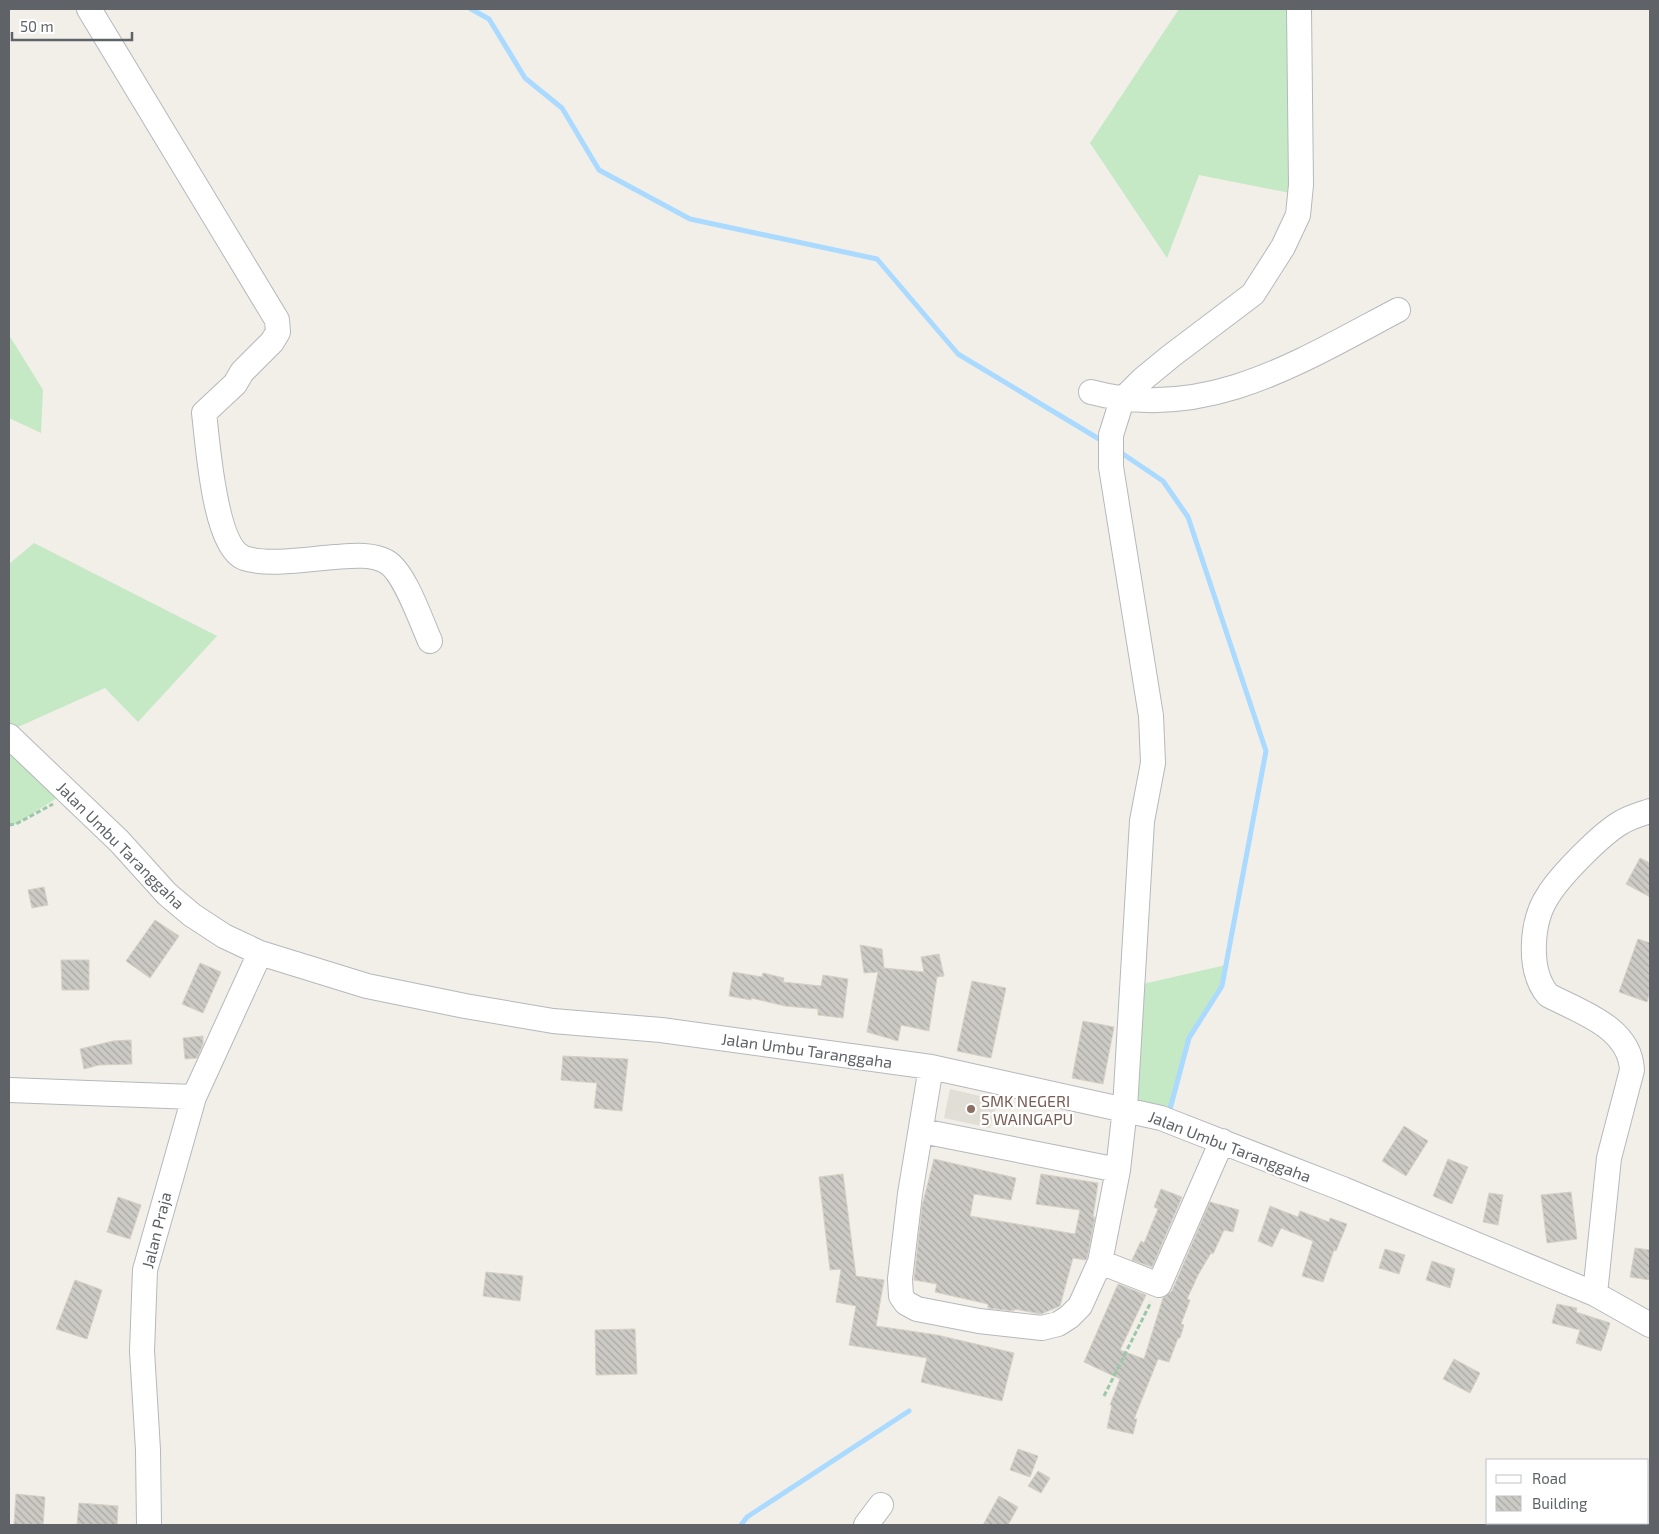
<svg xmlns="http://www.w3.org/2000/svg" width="1659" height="1534" font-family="'Exo 2',sans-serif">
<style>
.education{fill:#e1ded6}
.grass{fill:#c5e8c5}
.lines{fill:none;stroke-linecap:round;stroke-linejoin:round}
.stream{stroke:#aadaff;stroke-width:5}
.building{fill:url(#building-back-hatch);stroke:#d6d1c6}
.minor-casing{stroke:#b5b8bc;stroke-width:26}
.path{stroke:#9cc7a9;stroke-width:3;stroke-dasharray:5 2.5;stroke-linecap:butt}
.minor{stroke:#fff;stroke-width:24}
.education-dot{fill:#8d6e63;stroke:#fff;stroke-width:2}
.labels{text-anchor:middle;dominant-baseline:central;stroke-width:4.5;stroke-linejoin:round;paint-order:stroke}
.street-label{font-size:16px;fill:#5f6368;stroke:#fff}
.education-label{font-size:16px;fill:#785e54;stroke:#fff;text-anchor:start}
</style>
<defs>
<pattern id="building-back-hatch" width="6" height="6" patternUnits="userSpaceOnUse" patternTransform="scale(1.25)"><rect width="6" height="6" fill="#cccac5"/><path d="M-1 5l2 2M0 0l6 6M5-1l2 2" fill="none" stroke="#a9a8a4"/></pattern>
</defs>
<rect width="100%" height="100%" fill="#f1efe8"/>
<!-- education -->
<path class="education" d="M950,1089L998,1100L990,1128L944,1118Z"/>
<!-- grass -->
<path class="grass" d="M1179,9H1293L1295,194L1199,175L1167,258L1090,143Z
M9,335L43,390L41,433L9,418Z
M34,543L217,636L138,722L105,688L9,731V564Z
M9,734L68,791L16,824L9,825Z
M1226,965L1222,986L1189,1038L1167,1119L1127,1110L1143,984Z"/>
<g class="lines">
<!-- stream -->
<path class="stream" d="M471,9L489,19L525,78L562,108L599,170L690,219L877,259L958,354L1104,442
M1117,450L1163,481L1188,517L1266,751L1222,986L1189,1038L1169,1113
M741,1525L747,1517L909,1411"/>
</g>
<!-- building -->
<path class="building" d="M1640,858L1650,863V897L1626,884Z
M44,887L48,905L32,908L28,890Z
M155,920L179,936L150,978L126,961Z
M1638,939L1650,943V992L1647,1002L1619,992Z
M860,945L882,949L884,968L924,972L921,957L939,954L944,976L937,977L929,1031L901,1025L898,1041L867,1032L878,972L864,973Z
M61,960H89V990H62Z
M200,963L221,972L203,1013L182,1004Z
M733,972L762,977L763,973L784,978L783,982L821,986L823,975L848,979L843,1018L818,1015V1009L785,1006L751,998V1000L729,996Z
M972,981L1006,988L991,1058L957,1051Z
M1083,1021L1114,1027L1103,1084L1072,1078Z
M203,1036V1044L197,1058L185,1059L183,1038Z
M131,1040L132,1064L99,1065L84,1069L80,1049L113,1041Z
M563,1056L628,1059L622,1111L594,1108L597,1083L561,1080Z
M1404,1126L1428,1141L1406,1176L1382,1161Z
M934,1159L1016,1178L1011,1200L974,1194L970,1216L1075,1234L1080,1210L1036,1204L1041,1174L1098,1183L1093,1217H1095L1087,1258L1086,1260L1073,1258L1060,1306L1041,1314L1014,1309V1311L988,1308V1304L935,1292L937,1284L914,1280L922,1206Z
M1448,1159L1468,1167L1452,1204L1433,1196Z
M843,1174L856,1276L884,1280L876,1326L937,1335L1014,1353L1002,1401L921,1382L927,1358L849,1345L856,1306L836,1302L841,1269L830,1270L819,1177Z
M1161,1189L1182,1197L1152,1267L1132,1260L1141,1241L1144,1243L1158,1209L1154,1207Z
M1571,1192L1577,1239L1547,1243L1541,1195Z
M1489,1193L1503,1195L1498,1225L1483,1222Z
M118,1197L141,1205L130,1239L107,1232Z
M1210,1202L1239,1210L1233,1232L1224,1230L1213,1254L1211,1253L1198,1275L1187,1299L1190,1300L1181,1324L1184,1325L1180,1338H1178L1169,1362L1158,1359L1134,1419H1137L1133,1434L1107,1428L1112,1405H1110L1120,1379L1084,1362L1118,1284L1146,1295L1120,1350L1144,1359L1163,1298L1172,1291Z
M1270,1206L1298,1217L1300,1211L1329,1222L1330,1218L1347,1224L1336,1251L1334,1250L1323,1282L1302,1276L1313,1241L1281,1228L1272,1247L1258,1241Z
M1635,1248L1650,1250V1280L1630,1277Z
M1385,1249L1405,1255L1399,1274L1379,1268Z
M1432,1261L1455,1269L1450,1288L1426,1280Z
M486,1272L523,1276L520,1301L483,1296Z
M75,1280L102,1290L87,1339L56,1329Z
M1557,1304L1577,1308L1576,1312L1610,1323L1601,1351L1576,1343L1580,1330L1552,1323Z
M635,1329L637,1374L596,1375L595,1330Z
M1454,1359L1480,1373L1470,1393L1443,1379Z
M1018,1449L1038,1456L1030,1477L1010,1470Z
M1038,1471L1050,1478L1041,1493L1028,1486Z
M16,1494L45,1497L43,1525H14Z
M999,1496L1018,1507L1008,1525H983Z
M79,1503L118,1506L117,1525H77Z"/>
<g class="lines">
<!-- minor casing -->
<g class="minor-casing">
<path id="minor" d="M89,9L277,320L278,332L272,342L242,372L235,384L204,413C208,444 214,546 244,558C267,566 309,559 335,557C350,556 372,553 387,562C405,573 421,621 430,641
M1091,392C1205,423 1301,361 1398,310
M9,736L119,841L167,894L192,915L224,936L260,953L367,986L465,1006L553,1021L661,1030L931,1067L1161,1118L1343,1189L1595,1294L1650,1325
M931,1067L910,1194L900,1279L901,1296L906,1303L917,1309L979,1321L1042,1328L1058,1324L1069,1317L1080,1306L1100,1262L1118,1170L1125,1108L1142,821L1153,763L1151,716L1111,467V435L1122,400L1143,379L1171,356L1253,294L1283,247L1298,215L1301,185L1299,9
M9,1090L194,1097
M922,1131L1118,1170
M1100,1262L1159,1285L1222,1141
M1595,1294L1609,1158L1632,1070C1630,1027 1580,1012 1548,995C1527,970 1531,920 1549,894C1561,875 1602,833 1622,822C1630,817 1641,814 1650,811
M149,1525L148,1450L142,1351L145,1270L194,1097L260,953
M866,1525L881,1505"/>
</g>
<!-- path -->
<path class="path" d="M9,825L16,824L53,804
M1104,1396L1151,1302"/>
<!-- minor -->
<use href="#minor" class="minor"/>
</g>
<!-- markers -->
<circle class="education-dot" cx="971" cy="1109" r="5"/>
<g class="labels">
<!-- street labels -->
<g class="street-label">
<text transform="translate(121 845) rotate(45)">Jalan Umbu Taranggaha</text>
<text transform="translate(807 1050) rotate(8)">Jalan Umbu Taranggaha</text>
<text transform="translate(1230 1146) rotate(21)">Jalan Umbu Taranggaha</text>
<text transform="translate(156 1230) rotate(-76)">Jalan Praja</text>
</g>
<!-- education labels -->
<g class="education-label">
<text x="981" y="1100">SMK NEGERI<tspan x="981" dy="18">5 WAINGAPU</tspan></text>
</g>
</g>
<!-- border -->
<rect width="1659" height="1534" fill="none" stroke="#5f6368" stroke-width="20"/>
<!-- legend -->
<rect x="1486" y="1459" width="162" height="65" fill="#ffffff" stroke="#bfc1c3"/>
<rect x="1496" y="1475" width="25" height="8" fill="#ffffff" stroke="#bfc1c3"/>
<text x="1532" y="1484" font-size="15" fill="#5f6368">Road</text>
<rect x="1496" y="1496" width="25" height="15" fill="url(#building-back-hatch)" stroke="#bfc1c3"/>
<text x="1532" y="1509" font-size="15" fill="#5f6368">Building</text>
<!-- scale -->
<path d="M12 32v8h120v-8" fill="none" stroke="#5f6368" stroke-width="2.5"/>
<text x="20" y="32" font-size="15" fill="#5f6368" stroke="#ffffff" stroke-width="4" paint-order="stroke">50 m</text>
</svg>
